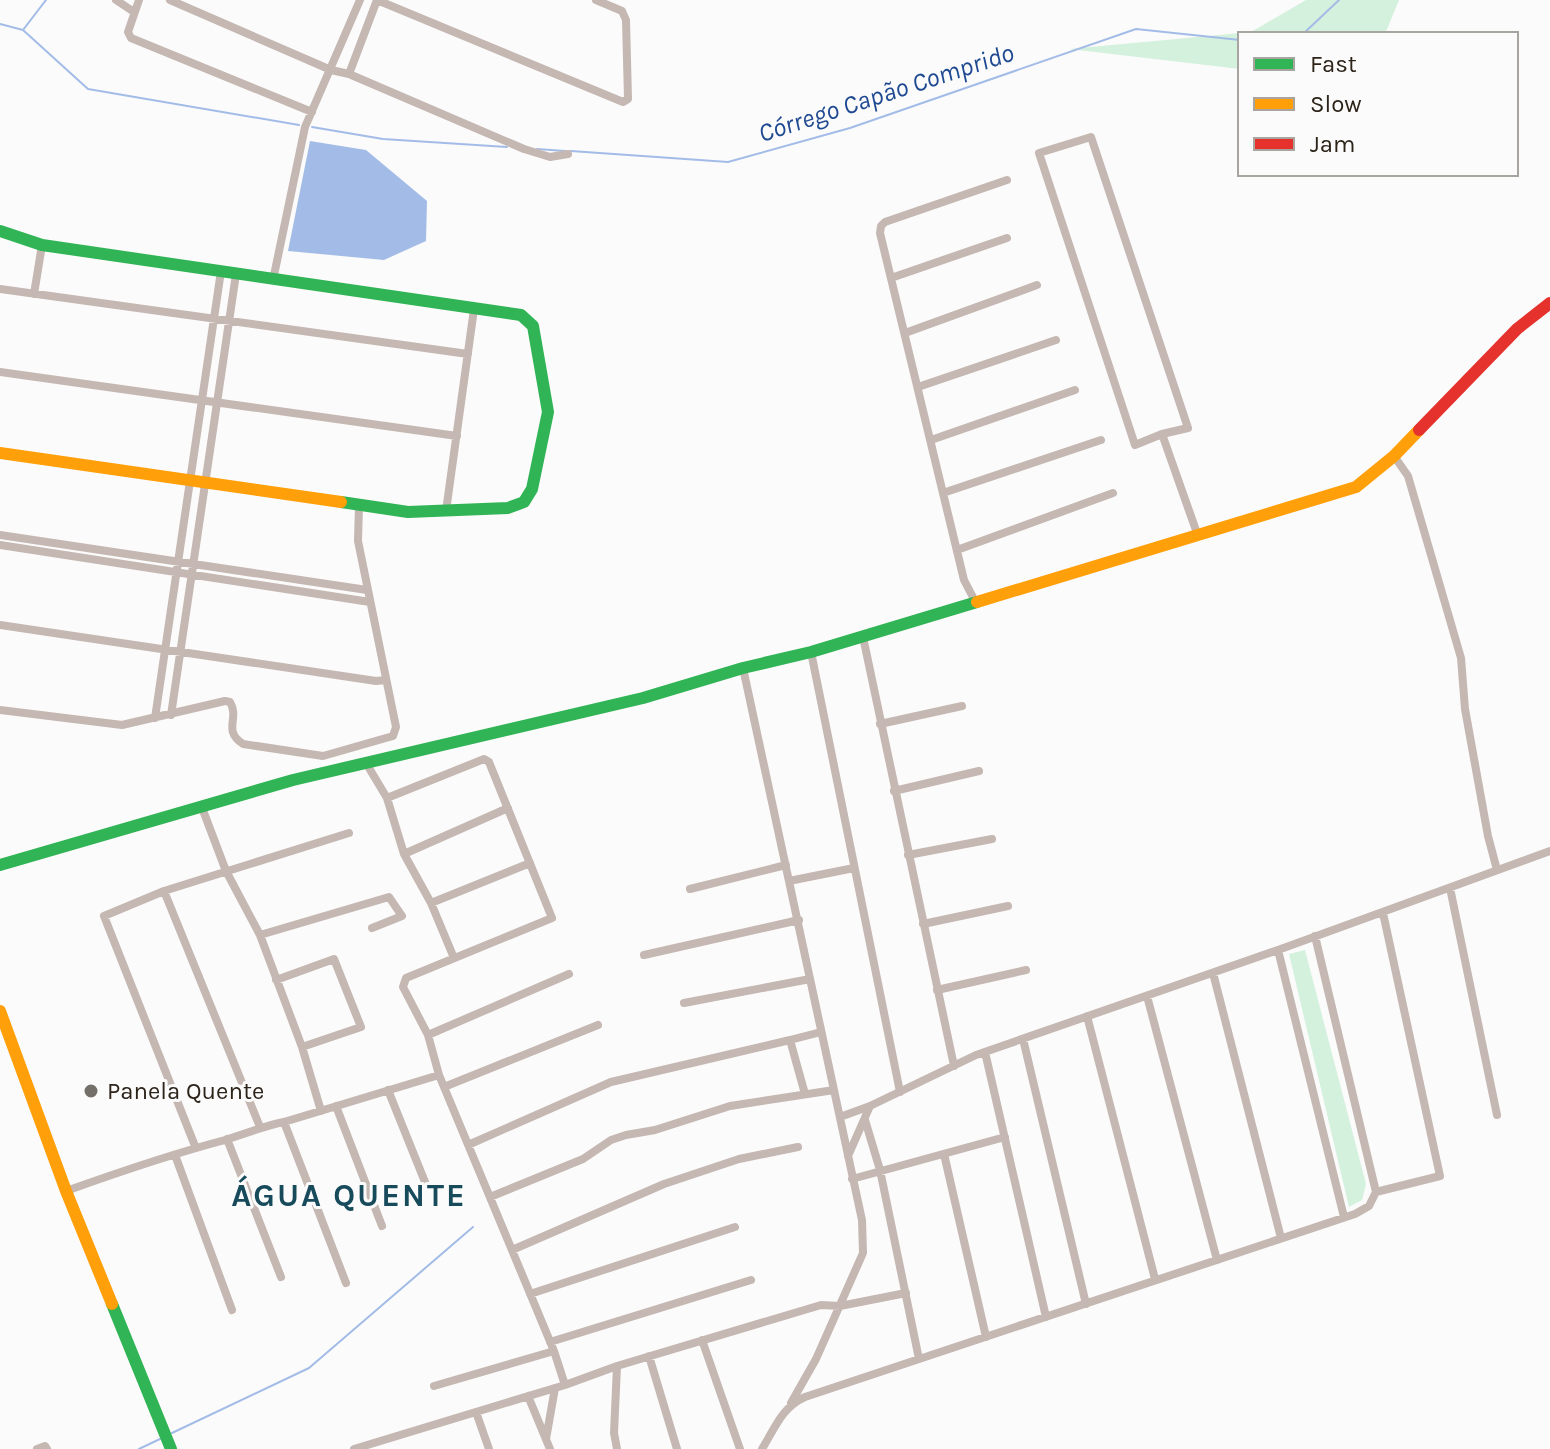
<svg xmlns="http://www.w3.org/2000/svg" width="1550" height="1449" font-family="Karla,sans-serif">
<style>
.green{fill:#d4f1dd}
.water{fill:#a3bce7}
.lines{fill:none;stroke-linecap:round;stroke-linejoin:round}
.stream{stroke:#a3bce7;stroke-width:2}
.street{stroke:#c5b7b1;stroke-width:8}
.fast{stroke:#30b455;stroke-width:12}
.slow{stroke:#ff9f0a;stroke-width:12}
.jam{stroke:#e5322d;stroke-width:12}
.poi-dot{fill:#746f68;stroke:#fbfbfb;stroke-width:3}
.labels{text-anchor:middle;dominant-baseline:central;stroke-width:6;stroke-linejoin:round;paint-order:stroke}
.poi-label{font-size:24px;fill:#2c2319;stroke:#fbfbfb;text-anchor:start}
.water-label{font-size:26px;font-style:italic;fill:#1f4991;stroke:#fbfbfb}
.district-label{font-size:32px;font-weight:bold;letter-spacing:2px;fill:#174a5b;stroke:#fbfbfb}
</style>
<rect width="100%" height="100%" fill="#fbfbfb"/>
<!-- green -->
<path class="green" d="M1306,0H1399L1385,34H1240V69L1069,49L1251,32Z
M1305,950L1366,1184L1362,1200L1349,1207L1289,954Z"/>
<!-- water -->
<path class="water" d="M310,141L366,150L427,201L426,241L384,260L288,251Z"/>
<g class="lines">
<!-- stream -->
<path class="stream" d="M0,24L23,30L88,89L299,125
M23,30L46,0
M1303,34L1339,0
M312,127L383,139L507,147
M537,149L565,151
M571,151L728,162L850,128L1136,29L1240,40
M172,1433L309,1368L473,1227
M139,1449L160,1439"/>
<!-- street -->
<path class="street" d="M116,0L134,12
M139,0L128,32L131,38L312,112
M170,0L331,70L349,74L524,149L550,157L568,154
M377,0L623,102L628,99L626,20L622,11L596,0
M349,74L377,0
M1091,137L1188,428L1162,434L1135,445L1039,153Z
M891,278L1007,238
M273,280L305,127L360,0
M0,289L468,354
M34,294L42,245
M905,333L1037,285
M0,372L457,436
M918,387L1056,340
M1162,434L1198,536
M931,440L1075,390
M1394,456L1408,476L1461,658L1465,709L1488,836L1497,870
M943,493L1101,440
M446,511L474,309
M0,535L367,590
M0,545L370,602
M957,550L1113,493
M976,603L964,580L880,233L881,226L885,222L1007,180
M0,625L376,681L386,680
M863,637L954,1066
M811,652L900,1092
M743,668L862,1220L863,1253L816,1359L791,1403
M0,710L122,725L225,701L230,702C240,719 222,730 243,744L323,756L393,736L396,727L358,541L359,505
M171,715L236,274
M155,718L221,271
M880,724L962,706
M366,763L387,798L404,854L431,903L454,958
M894,791L979,771
M201,805L226,871L260,935L302,1047L321,1111
M404,854L508,808
M908,855L992,839
M789,881L854,868
M1450,888L1497,1115
M690,889L786,865
M164,891L260,1127
M431,903L530,863
M923,924L1008,906
M260,935L389,897L402,916L372,928
M1278,950L1344,1217
M644,955L799,920
M1213,973L1281,1238
M276,980L334,959L361,1027L302,1047
M937,990L1026,970
M1147,996L1217,1260
M684,1003L810,979
M1087,1016L1155,1279
M428,1035L569,974
M1023,1039L1086,1304
M790,1040L821,1032
M985,1052L1046,1317
M444,1087L598,1025
M388,1090L425,1182
M336,1106L382,1226
M840,1117L870,1106L976,1055L1278,950L1550,851
M865,1120L880,1170L919,1359
M284,1122L346,1283
M227,1139L281,1277
M468,1145L611,1082L790,1040L805,1094
M195,1146L104,916L164,891L349,833
M944,1154L986,1337
M175,1155L232,1310
M848,1156L870,1106
M852,1179L1005,1137
M66,1191C119,1172 172,1154 225,1140C245,1134 263,1126 284,1122L439,1075
M1376,1192L1440,1176L1383,913
M490,1197L583,1159L611,1140L626,1135L655,1130L730,1106L834,1090
M512,1250L664,1184L739,1159L798,1147
M530,1294L735,1227
M702,1340L740,1449
M550,1342L751,1280
M649,1356L677,1449
M617,1366L614,1433L617,1449
M565,1385L617,1366L821,1305L840,1306L906,1293
M434,1386L554,1351
M528,1396L550,1449
M476,1412L489,1449
M546,1439L555,1388
M37,1449L45,1446L47,1449
M354,1449L565,1385L554,1351L439,1075L428,1035L403,987L406,978L552,918L489,762L484,759L387,798
M762,1449C775,1428 782,1407 805,1397L1355,1214L1369,1206L1376,1192L1315,936"/>
<!-- fast -->
<path class="fast" d="M0,231L42,245L521,315L533,326L548,412L532,489L524,502L508,508L408,512L341,502
M0,865L293,780L643,698L743,668L811,652L977,602
M112,1304L171,1449"/>
<!-- slow -->
<path class="slow" d="M0,453L341,502
M977,602L1356,487L1394,456L1419,430
M0,1011L66,1191L112,1304"/>
<!-- jam -->
<path class="jam" d="M1419,430L1517,329L1550,303"/>
</g>
<!-- markers -->
<circle class="poi-dot" cx="91" cy="1091" r="8"/>
<g class="labels">
<!-- poi labels -->
<g class="poi-label">
<text x="107" y="1091">Panela Quente</text>
</g>
<!-- water labels -->
<g class="water-label">
<text transform="translate(886 93) rotate(-18)">Córrego Capão Comprido</text>
</g>
<!-- district labels -->
<g class="district-label">
<text x="349" y="1195">ÁGUA QUENTE</text>
</g>
</g>
<!-- legend -->
<rect x="1238" y="32" width="280" height="144" fill="#fbfbfb" stroke="#a8a5a1" stroke-width="2"/>
<rect x="1254" y="58" width="40" height="12" fill="#30b455" stroke="#a8a5a1" stroke-width="2"/>
<text x="1310" y="72" font-size="24" fill="#2c2319">Fast</text>
<rect x="1254" y="98" width="40" height="12" fill="#ff9f0a" stroke="#a8a5a1" stroke-width="2"/>
<text x="1310" y="112" font-size="24" fill="#2c2319">Slow</text>
<rect x="1254" y="138" width="40" height="12" fill="#e5322d" stroke="#a8a5a1" stroke-width="2"/>
<text x="1310" y="152" font-size="24" fill="#2c2319">Jam</text>
</svg>
